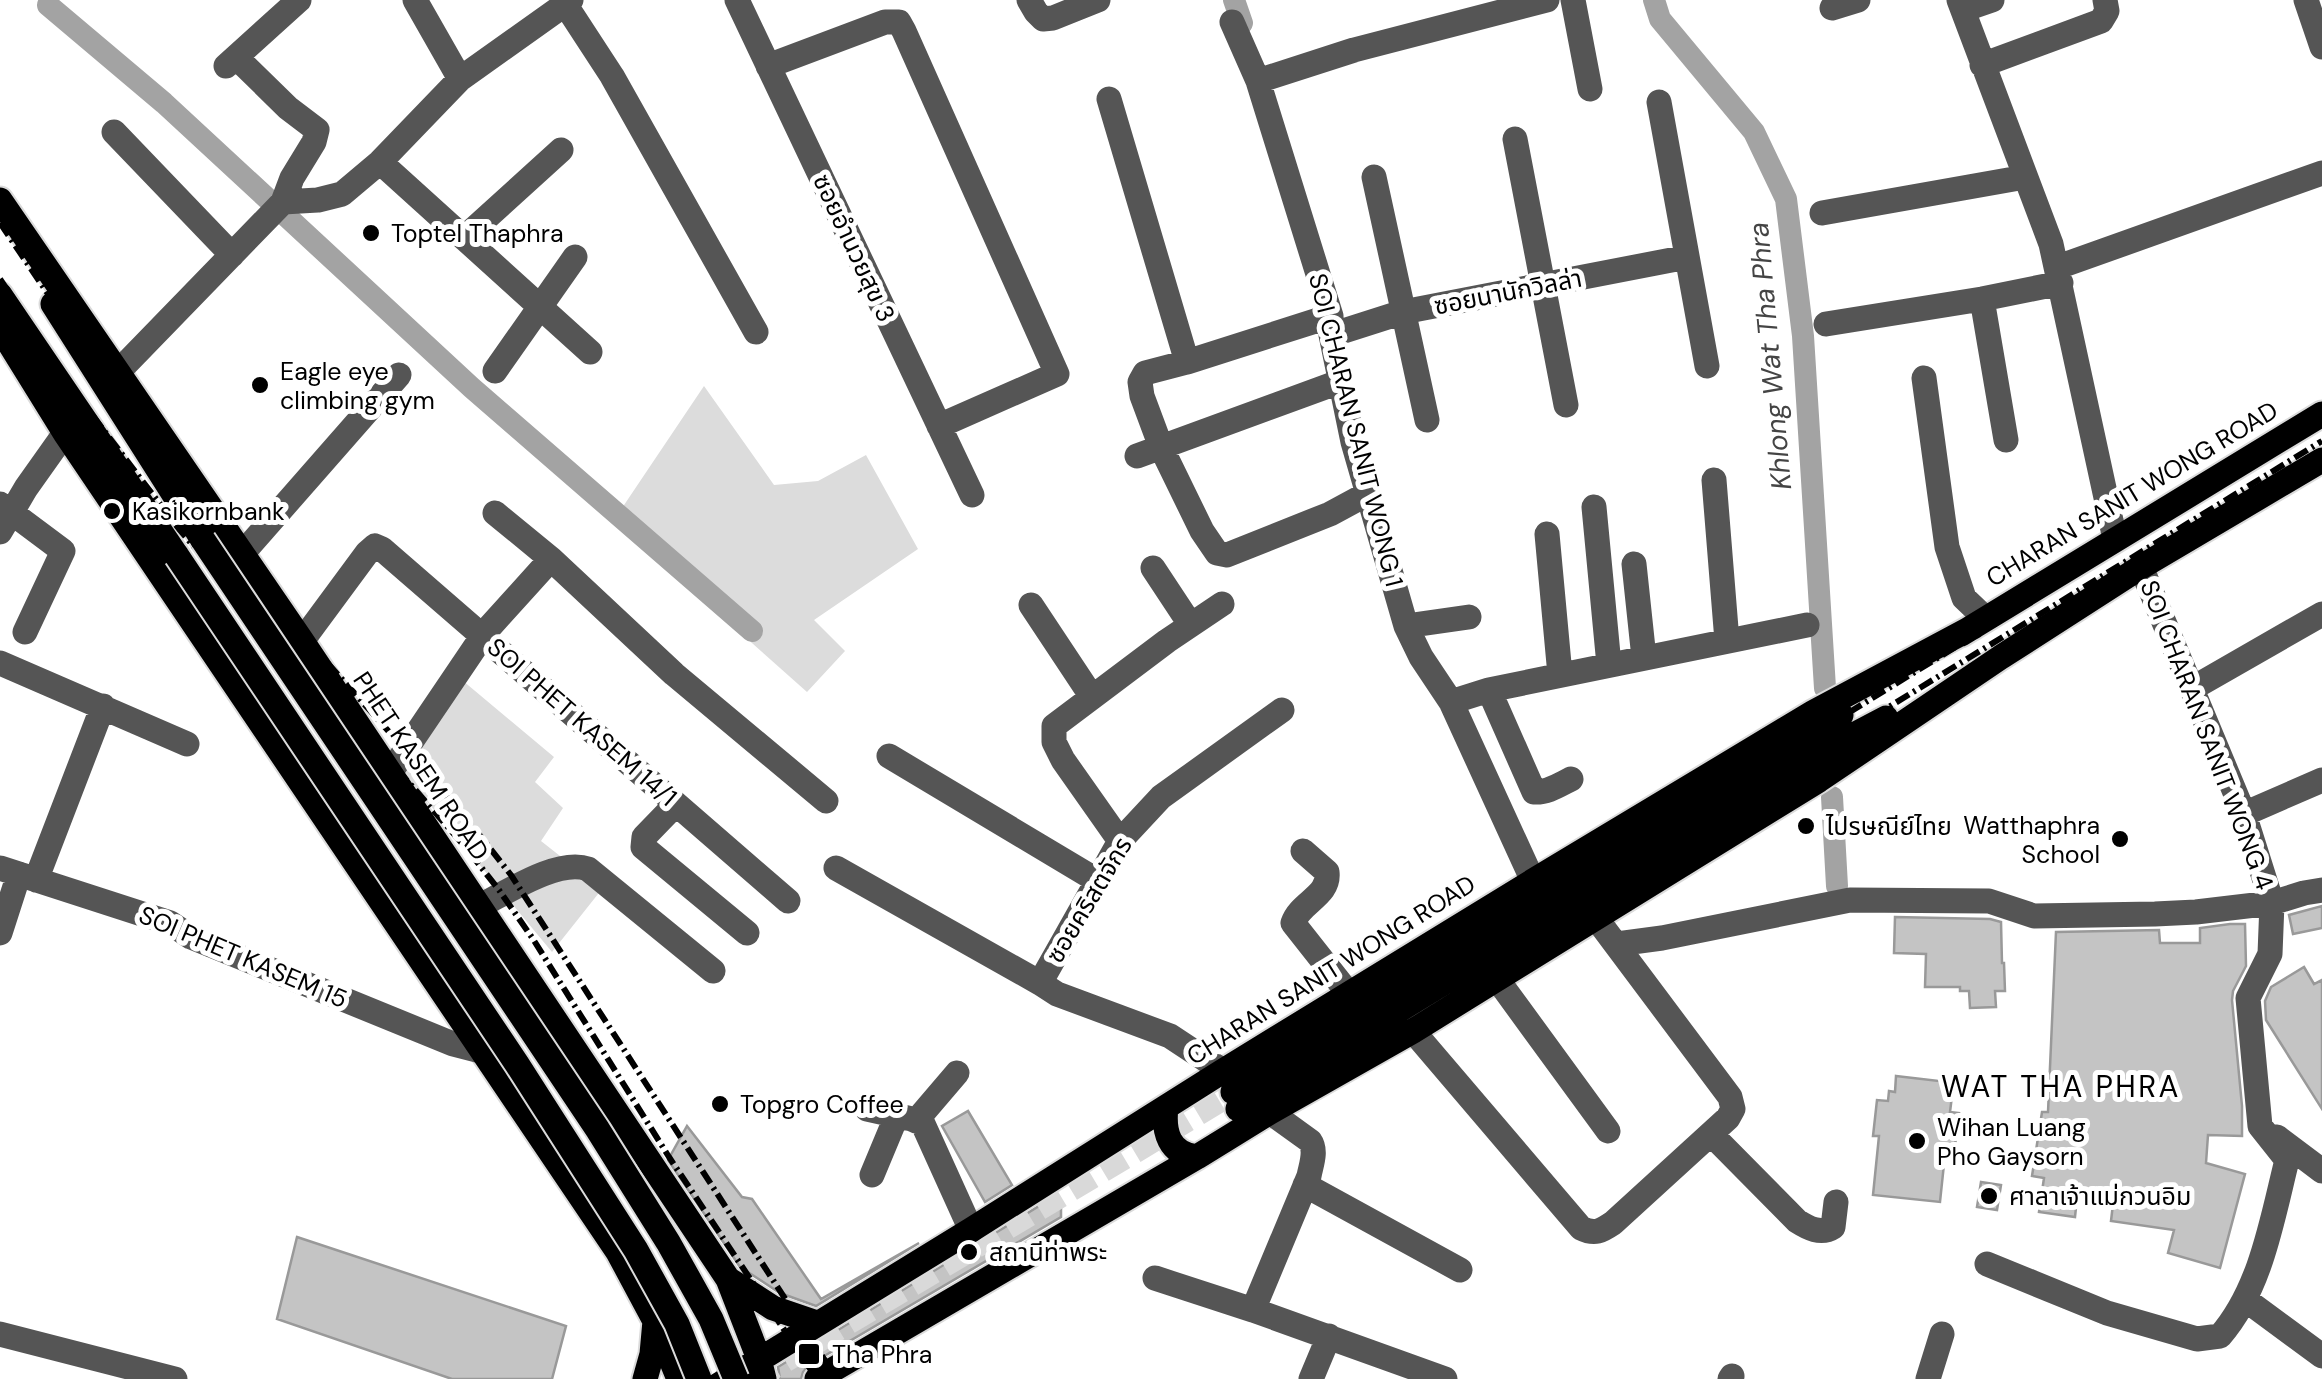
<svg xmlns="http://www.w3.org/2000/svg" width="2322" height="1379" font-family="'DM Sans','Noto Sans Thai',sans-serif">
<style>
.green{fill:#dcdcdc}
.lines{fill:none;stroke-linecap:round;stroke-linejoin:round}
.canal{stroke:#a3a3a3;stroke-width:22}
.building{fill:#c4c4c4;stroke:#999;stroke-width:2.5}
.major-tunnel{stroke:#d9d9d9;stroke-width:25;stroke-dasharray:25 12;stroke-linecap:butt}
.major-casing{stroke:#dbdbdb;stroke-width:29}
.minor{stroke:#555;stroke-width:25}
.major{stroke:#000;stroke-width:25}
.rail{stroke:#000;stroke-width:6;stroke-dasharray:15 5 2.5 5;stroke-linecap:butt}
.major-bridge-casing{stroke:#dbdbdb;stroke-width:29;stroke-linecap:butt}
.major-bridge{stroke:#000;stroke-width:25}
.poi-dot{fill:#000;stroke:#fff;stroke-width:4}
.labels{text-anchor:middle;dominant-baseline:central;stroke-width:10;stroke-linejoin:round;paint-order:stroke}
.poi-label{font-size:25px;fill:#000;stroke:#fff;text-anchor:start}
.street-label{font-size:25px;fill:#000;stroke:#fff}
.water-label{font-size:28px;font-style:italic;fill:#444;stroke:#fff}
.quarter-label{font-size:30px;letter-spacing:2.5px;fill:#000;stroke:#fff}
</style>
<rect width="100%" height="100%" fill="#fff"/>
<!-- green -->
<path class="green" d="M704,386L774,485L818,481L866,455L918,549L814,620L845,651L807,692L614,520Z
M456,675L554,757L535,782L563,808L541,841L602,889L552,952L396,764Z"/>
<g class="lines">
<!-- canal -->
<path class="canal" d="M1234,0L1242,23
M1654,0L1660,19L1754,132L1786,199L1803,336L1825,688
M48,5L164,103L472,388L752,631
M1832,797L1837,886"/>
</g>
<!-- building -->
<path class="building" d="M2322,906V928L2293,934L2289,915Z
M1895,917L1990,919L2001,922L2002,963H2004L2005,991H1995L1996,1007L1970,1008L1969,991H1960V987H1925L1926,954L1894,953Z
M2230,924H2245L2246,966L2233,991L2232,1000L2242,1106V1136L2208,1135L2206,1163L2245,1174L2220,1268L2168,1253L2174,1230L2111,1221L2113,1204L2077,1198L2075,1217L2039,1212L2044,1178L2032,1176L2042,1112H2048L2056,932L2159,930L2160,943H2200V928Z
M2304,967L2314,984L2322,980V1109L2266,1020L2265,1001L2271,987Z
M1896,1076L1948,1082L1946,1096H1952L1950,1112L1959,1113L1955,1146L1946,1145L1940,1202L1873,1195L1879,1136H1873L1877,1100L1888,1101L1889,1091L1895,1092Z
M968,1111L1012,1185L985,1202L942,1126Z
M687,1126L742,1197L752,1199L821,1299L919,1243L816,1306L780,1293L740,1267L668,1160Z
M1981,1182L2001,1185L1997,1210L1977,1207Z
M1052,1198L1061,1202V1217L809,1365L803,1372L801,1379H780L778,1367Z
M297,1237L566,1326L552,1379H452L277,1319Z"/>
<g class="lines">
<!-- major-tunnel -->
<path class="major-tunnel" d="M753,1379L1233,1092"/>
<!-- major casing -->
<g class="major-casing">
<path id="major" d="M0,200L302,641L728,1279L759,1359L764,1379
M0,295L177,556
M53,304L203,540
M0,328L65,433L618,1252L655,1321L679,1379
M1961,634L2322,414
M1233,1092L1796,745L1841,715
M1166,1107C1163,1132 1169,1154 1197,1157
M1238,1109L1806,760L1886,718
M728,1279L773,1308L817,1323
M645,1379L652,1354L655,1321
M728,1379L971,1230L1223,1071L1533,881L1814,712L1973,627
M817,1379L1197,1157L1270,1112L1413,1031L1819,780L2001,657L2141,567L2322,460"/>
</g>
<!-- minor -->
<path class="minor" d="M415,0L460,79
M737,0L972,495
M1029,0L1036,12L1043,19L1053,18L1098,0
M1573,0L1590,89
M1959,0L2051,244L2115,539
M2306,0L2322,47
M565,4L612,76L756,332
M1832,8L1858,0
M1963,10L1992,0
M1232,22L1258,81L1331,316V335L1353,442L1406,626L1421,657L1451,702L1533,881
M236,57L288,108L317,130L314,142L292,178L283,202
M1982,65L2101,21L2107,11L2105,0
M226,66L299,0
M768,66L885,22H899L904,31L1057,374L939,426
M1258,81L1354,50L1547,0
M1109,99L1187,362
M1659,102L1707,366
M114,132L232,255
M1515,139L1566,405
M380,162L590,352
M1374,177L1427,420
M1822,213L2025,177
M464,238L561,150
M2058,267L2322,173
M1982,299L2006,440
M1331,316L1187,362L1145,373L1140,382L1142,396L1161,447L1202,531L1217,553L1227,555L1330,514L1367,494
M1826,324L1982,299L2061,283
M1331,335L1403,312L1687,257
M119,371L283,202L318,200L342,194L380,162L460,79L571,0
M495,371L575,257
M1924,378L1947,547L1964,598L1985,618
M1137,456L1339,382
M1714,480L1727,641
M0,504L63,551L25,632
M1594,507L1609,665
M495,513L551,559L674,674L826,801
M0,532L26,488L65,433
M1547,534L1560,675
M242,554L399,375
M1634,564L1644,658
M1153,568L1190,624
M1031,605L1092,697
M1406,626L1469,617
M302,641L367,553L375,546L382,549L788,901
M0,663L187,744
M2193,688L2322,614
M1489,690L1534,792C1547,793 1559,785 1571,779
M1451,702L1489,690L1807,625
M889,756L1098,881
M390,773L486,631L551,559
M675,805L644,837L643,847L747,933
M2244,814L2322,780
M1120,841L1063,760L1054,742V726L1167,641L1222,604
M1303,851L1327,872C1330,896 1300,902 1293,923L1349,994
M0,868L170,923L191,937L453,1044L484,1052
M836,868L1040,983L1057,994L1170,1036L1223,1071
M36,880L103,706
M478,907C506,893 558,858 588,869L713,971
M0,933L19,874
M1617,944L1662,938L1850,900L1989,901L2034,916L2155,914L2196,912L2272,903L2304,893L2322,890
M1497,979L1608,1131
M1040,983L1120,841L1161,797L1282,710
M1413,1031L1581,1228C1595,1235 1601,1231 1613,1223L1728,1118L1733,1109L1730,1097L1596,918
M867,1109L912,1119L923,1124L971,1230
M1270,1112L1310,1141C1317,1151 1311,1165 1309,1176L1253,1310L1445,1379
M916,1121L957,1073
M1711,1134L1797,1221C1808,1228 1821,1235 1833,1227L1836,1202
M2277,1137L2322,1171
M872,1175L897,1115
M1305,1185L1460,1270
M1987,1264L2107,1313L2197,1339L2220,1336C2261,1289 2272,1220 2287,1160L2260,1126L2248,998L2270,954L2272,903L2244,814L2141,567
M1155,1278L1253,1310
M2246,1300L2322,1356
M0,1334L175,1379
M1311,1379L1329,1336
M1730,1379L1732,1376
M1928,1379L1942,1334"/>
<!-- major -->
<use href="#major" class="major"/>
<!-- rail -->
<path class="rail" d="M0,223L205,526L467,819L511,875L837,1379
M0,279L86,407L179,529L245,607L412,786L466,848L499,890L533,939L669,1157L817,1379
M710,1379L1101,1142L1442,931L1564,866L1752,772L2322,422
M828,1379L1498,969L1721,810L2322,441"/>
<!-- major-bridge casing -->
<g class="major-bridge-casing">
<path id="major-bridge" d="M203,540L598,1130L668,1242L711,1319L736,1379
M177,556L517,1064L636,1250L677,1324L699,1379"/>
</g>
<!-- major-bridge -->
<use href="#major-bridge" class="major-bridge"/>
</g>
<!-- markers -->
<g class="poi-dot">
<circle cx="371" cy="233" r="10"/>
<circle cx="260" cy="385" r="10"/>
<circle cx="112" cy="511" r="10"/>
<circle cx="1806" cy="826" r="10"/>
<circle cx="2120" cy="839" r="10"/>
<circle cx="720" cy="1104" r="10"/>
<circle cx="1917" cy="1141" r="10"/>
<circle cx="1989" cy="1196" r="10"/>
<circle cx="969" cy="1252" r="10"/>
<rect x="797" y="1342" width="24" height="24" rx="5"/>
</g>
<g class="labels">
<!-- poi labels -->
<g class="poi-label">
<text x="391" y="233">Toptel Thaphra</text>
<text x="280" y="371">Eagle eye<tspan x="280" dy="29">climbing gym</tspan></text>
<text x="132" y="511">Kasikornbank</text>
<text x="2100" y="825" text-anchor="end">Watthaphra<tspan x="2100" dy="29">School</tspan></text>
<text x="1826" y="826">ไปรษณีย์ไทย</text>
<text x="740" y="1104">Topgro Coffee</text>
<text x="1937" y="1127">Wihan Luang<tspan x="1937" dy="29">Pho Gaysorn</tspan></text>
<text x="2009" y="1196">ศาลาเจ้าแม่กวนอิม</text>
<text x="989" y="1252">สถานีท่าพระ</text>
<text x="832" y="1354">Tha Phra</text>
</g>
<!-- street labels -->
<g class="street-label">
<text transform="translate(854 248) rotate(65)">ซอยอำนวยสุข 3</text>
<text transform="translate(1508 292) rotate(-11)">ซอยนานักวิลล่า</text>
<text transform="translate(1356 430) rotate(76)">SOI CHARAN SANIT WONG 1</text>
<text transform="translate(2132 494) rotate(-31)">CHARAN SANIT WONG ROAD</text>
<text transform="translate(582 722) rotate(41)">SOI PHET KASEM 14/1</text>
<text transform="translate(2207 735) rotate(69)">SOI CHARAN SANIT WONG 4</text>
<text transform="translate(421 766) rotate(56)">PHET KASEM ROAD</text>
<text transform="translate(1089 900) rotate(-59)">ซอยคริสตจักร</text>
<text transform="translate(243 957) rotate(23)">SOI PHET KASEM 15</text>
<text transform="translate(1331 970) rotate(-32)">CHARAN SANIT WONG ROAD</text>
</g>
<!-- water labels -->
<g class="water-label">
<text transform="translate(1770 356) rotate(-95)">Khlong Wat Tha Phra</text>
</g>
<!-- quarter labels -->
<g class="quarter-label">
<text x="2061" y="1086">WAT THA PHRA</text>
</g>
</g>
</svg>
